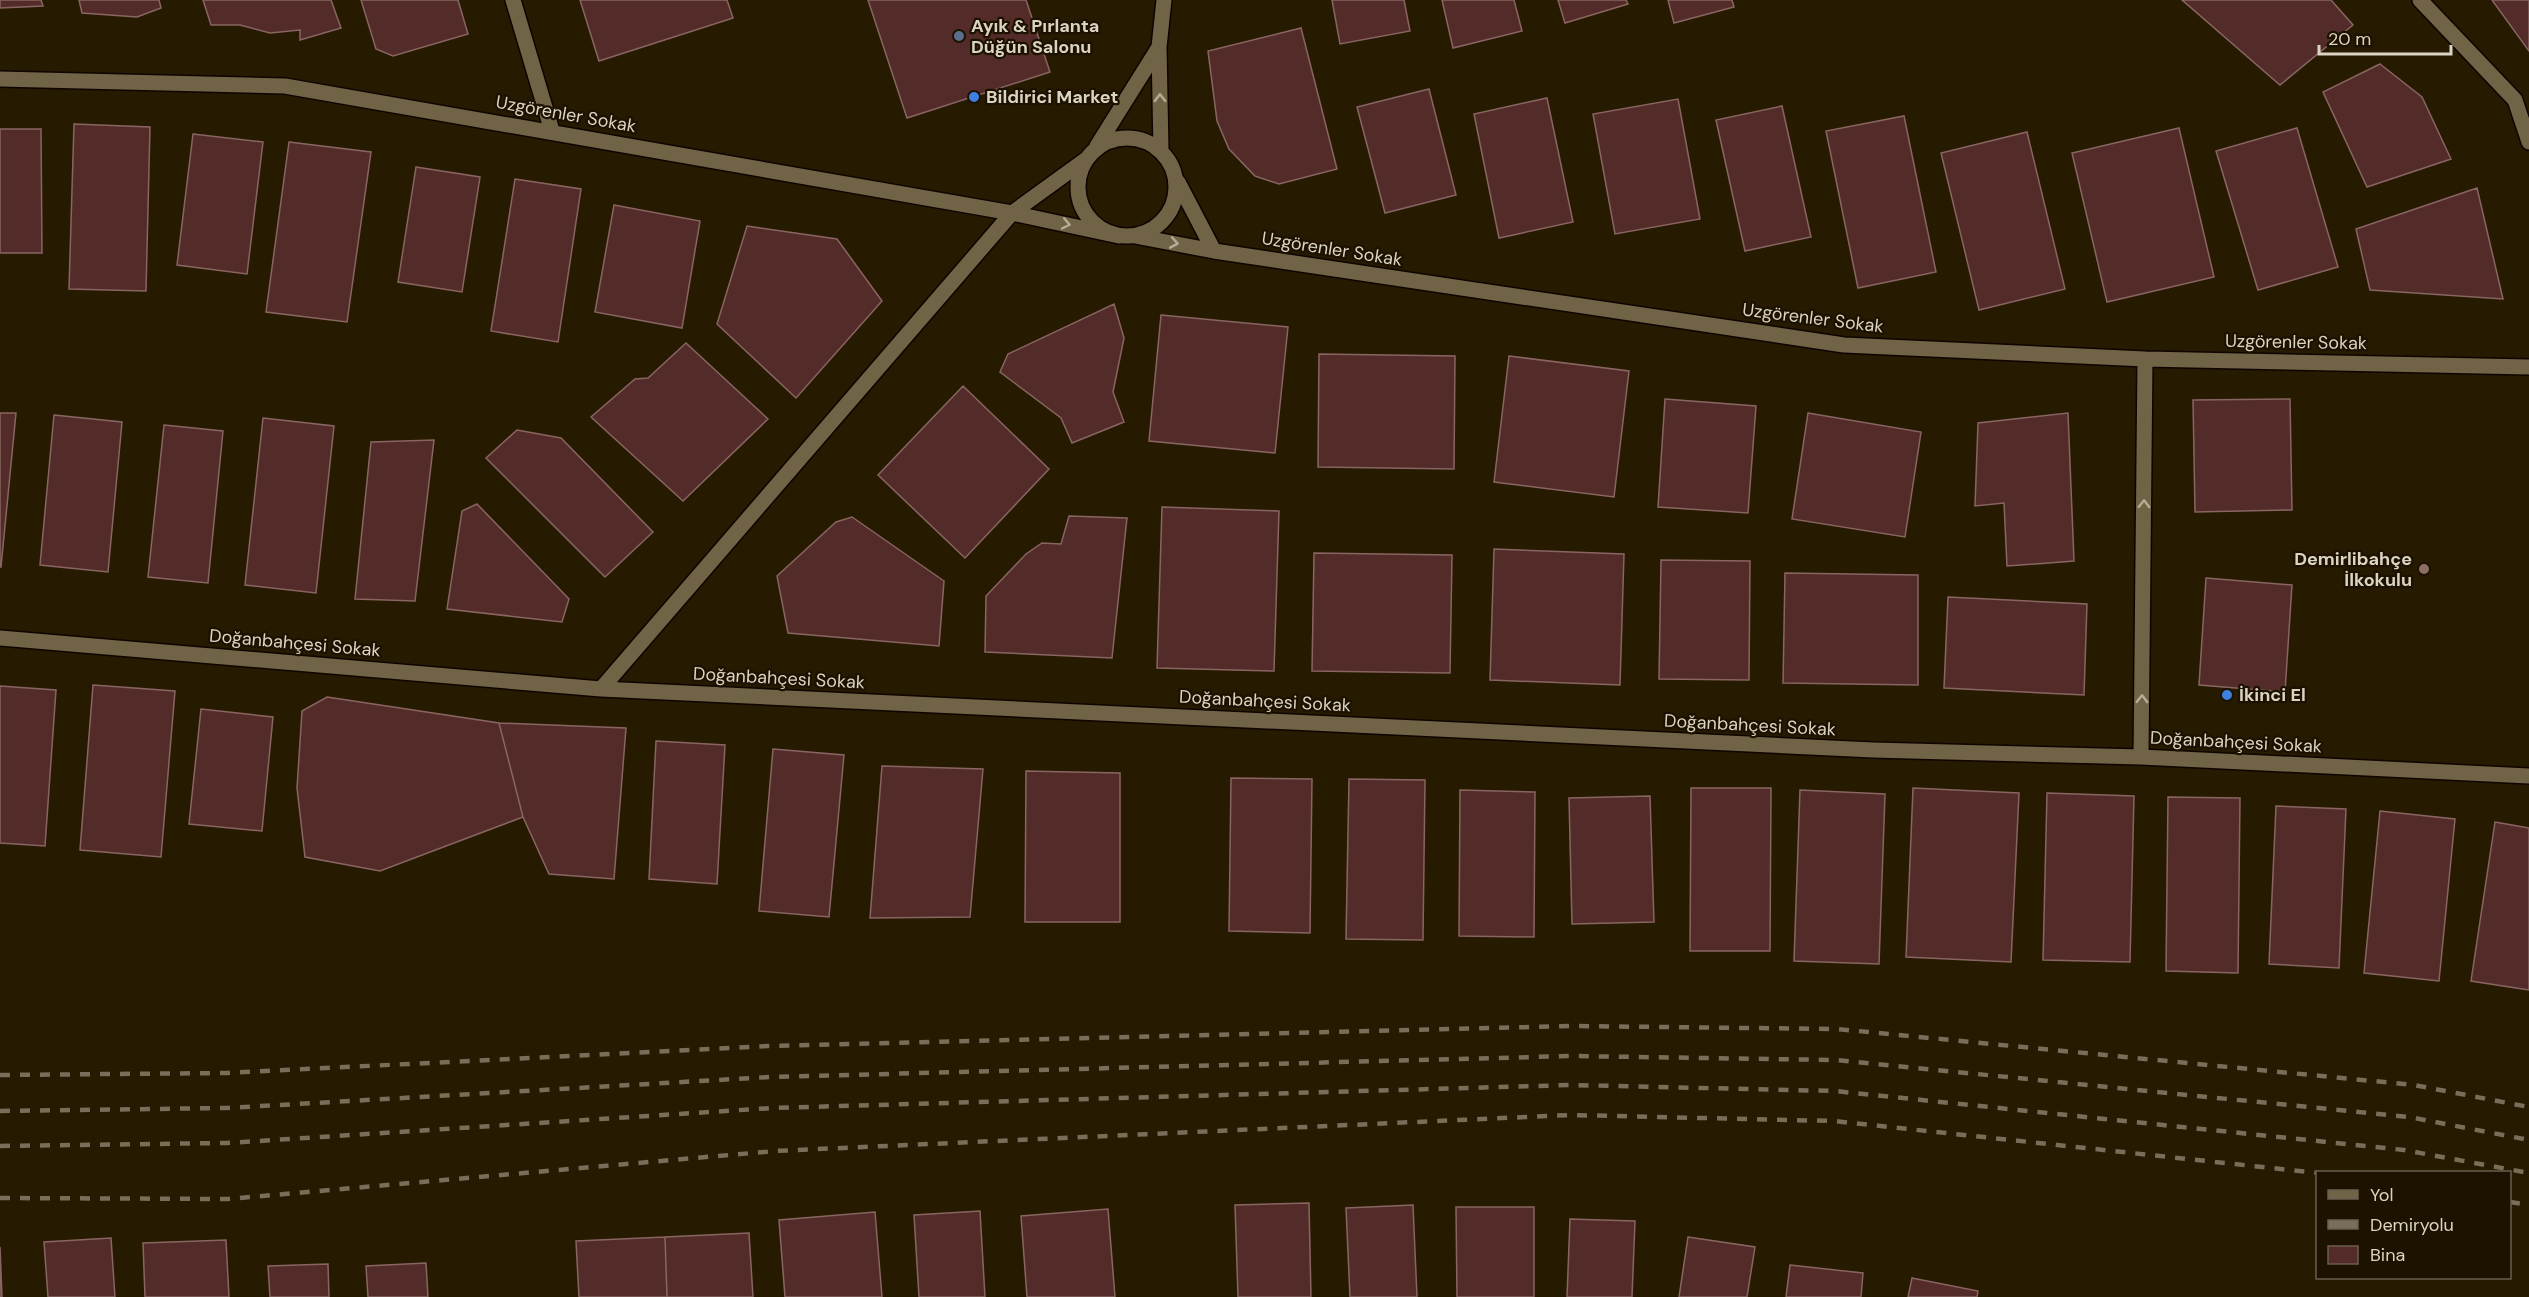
<svg xmlns="http://www.w3.org/2000/svg" width="2529" height="1297" font-family="'DM Sans',sans-serif">
<style>
.building{fill:#532c2a;stroke:#896562;stroke-width:1.5}
.lines{fill:none;stroke-linecap:round;stroke-linejoin:round}
.minor-casing{stroke:#0f0500;stroke-width:18}
.minor{stroke:#716346;stroke-width:15}
.rail{stroke:#786e59;stroke-width:4.5;stroke-dasharray:10 10;stroke-linecap:butt}
.oneway{stroke:#b6ac97}
.service-dot{fill:#5c6f8a;stroke:#1d1100;stroke-width:2}
.shop-dot{fill:#3f7fe0;stroke:#1d1100;stroke-width:2}
.education-dot{fill:#8d6e63;stroke:#1d1100;stroke-width:2}
.labels{text-anchor:middle;dominant-baseline:central;stroke-width:4.5;stroke-linejoin:round;paint-order:stroke}
.poi-label{font-size:18px;font-weight:bold;fill:#dbd4c3;stroke:#1d1100;text-anchor:start}
.street-label{font-size:18px;fill:#dbd4c3;stroke:#1d1100}
</style>
<rect width="100%" height="100%" fill="#261a00"/>
<!-- building -->
<path class="building" d="M0,0H41L43,6L0,8Z
M79,0H159L161,8L137,17L82,13Z
M203,0H331L341,28L300,40V30L270,33L240,25H211Z
M361,0H458L468,34L393,56L376,49Z
M580,0H727L733,18L599,61Z
M868,0H1026L1050,72L907,118Z
M1332,0H1404L1410,31L1340,44Z
M1442,0H1514L1522,31L1453,48Z
M1558,0H1626L1628,4L1565,23Z
M1668,0H1732L1734,7L1674,23Z
M2182,0H2331L2353,25L2280,85Z
M2492,0H2529V51Z
M1301,28L1337,169L1279,184L1255,176L1229,149L1217,121L1208,51Z
M2380,64L2422,97L2451,159L2367,187L2323,92Z
M1429,89L1456,195L1385,213L1357,107Z
M1547,98L1573,222L1499,238L1474,114Z
M1678,99L1700,219L1615,234L1593,114Z
M1782,106L1811,237L1745,251L1716,120Z
M1904,116L1936,272L1858,288L1826,131Z
M74,124L150,127L146,291L69,289Z
M2179,128L2214,277L2107,302L2072,153Z
M2297,128L2338,267L2258,290L2216,151Z
M0,129H41L42,253H0Z
M2027,132L2065,289L1979,310L1941,153Z
M193,134L263,142L247,274L177,265Z
M289,142L371,152L347,322L266,312Z
M416,167L480,177L462,292L398,282Z
M515,179L581,189L558,342L491,331Z
M2477,188L2503,299L2370,290L2356,229Z
M614,205L700,221L682,328L595,312Z
M747,226L837,239L882,301L796,398L717,324Z
M1114,304L1124,338L1113,392L1124,422L1072,443L1061,418L1000,372L1008,354Z
M1161,315L1288,327L1275,453L1149,441Z
M686,343L768,419L683,501L591,417L635,379L648,378Z
M1319,354L1455,356L1454,469L1318,467Z
M1509,356L1629,371L1614,497L1494,482Z
M963,386L1049,469L965,558L878,475Z
M1665,399L1756,406L1748,513L1658,507Z
M2290,399L2292,510L2195,512L2193,400Z
M0,413H16L1,567H0Z
M1808,413L1921,432L1905,537L1792,519Z
M2068,413L2074,561L2007,566L2004,503L1975,506L1978,423Z
M54,415L122,422L108,572L40,565Z
M263,418L334,426L316,593L245,585Z
M164,425L223,431L208,583L148,577Z
M517,430L561,438L653,532L605,577L486,458Z
M434,440L415,601L355,599L371,442Z
M477,504L569,599L562,622L447,609L462,511Z
M1162,507L1279,511L1274,671L1157,668Z
M1069,516L1127,518L1112,658L985,652L986,596L1026,554L1042,543L1061,544Z
M852,517L944,581L939,646L788,633L777,576L836,522Z
M1494,549L1624,554L1620,685L1490,680Z
M1314,553L1452,555L1450,673L1312,671Z
M1661,560L1750,561L1749,680L1659,679Z
M1785,573L1918,575V685L1783,683Z
M2206,578L2292,585L2285,692L2199,685Z
M1948,597L2087,604L2084,695L1944,688Z
M93,685L175,691L161,857L80,850Z
M0,686L56,690L45,846L0,843Z
M327,697L499,723L523,817L380,871L305,857L297,788L302,711Z
M201,709L273,717L262,831L189,824Z
M499,723L626,728L614,879L549,874L523,817Z
M656,741L725,745L717,884L649,879Z
M773,749L844,755L829,917L759,911Z
M882,766L983,769L970,917L870,918Z
M1026,771L1120,773V922H1025Z
M1231,778L1312,779L1310,933L1229,931Z
M1349,779L1425,780L1423,940L1346,939Z
M1691,788H1771L1770,951H1690Z
M1913,788L2019,793L2011,962L1906,957Z
M1460,790L1535,792L1534,937L1459,936Z
M1800,790L1885,794L1879,964L1794,961Z
M2047,793L2134,796L2130,962L2043,960Z
M1650,796L1654,922L1572,924L1569,798Z
M2168,797L2240,798L2238,973L2166,971Z
M2276,806L2346,809L2339,968L2269,964Z
M2380,811L2455,819L2439,981L2364,973Z
M2495,822L2529,828V990L2471,981Z
M1309,1203L1311,1297H1238L1235,1205Z
M1413,1205L1417,1297H1350L1346,1208Z
M1456,1207H1534V1297H1457Z
M1108,1209L1115,1297H1027L1021,1216Z
M980,1211L985,1297H919L914,1215Z
M875,1212L882,1297H785L779,1220Z
M1570,1219L1635,1221L1632,1297H1567Z
M749,1233L753,1297H667L665,1237Z
M665,1237L667,1297H579L576,1241Z
M1688,1237L1755,1247L1747,1297H1679Z
M111,1238L115,1297H48L44,1242Z
M226,1240L229,1297H145L143,1243Z
M0,1247L2,1297H0Z
M426,1263L428,1297H368L366,1266Z
M328,1264L329,1297H270L268,1266Z
M1790,1265L1863,1273L1861,1297H1786Z
M1912,1278L1978,1291L1977,1297H1908Z"/>
<g class="lines">
<!-- minor casing -->
<g class="minor-casing">
<path id="minor" d="M513,0L552,131
M2420,0L2515,100L2529,142
M0,79L285,86L1012,213L1119,236
M1078 187a49 49 0 1 1 98 0a49 49 0 1 1-98 0Z
M1097,146L1159,47
M1161,150L1159,47L1164,0
M1178,182L1214,251
M1135,236L1214,251L1844,345L2145,359L2529,367
M0,638L601,689L1873,750L2141,757L2529,776
M601,689L1012,213L1085,160
M2141,757L2145,359"/>
</g>
<!-- minor -->
<use href="#minor" class="minor"/>
<!-- rail -->
<path class="rail" d="M0,1075L227,1073L768,1046L1574,1026L1837,1029L2414,1085L2529,1107
M0,1111L227,1108L770,1077L1572,1056L1836,1060L2409,1117L2529,1140
M0,1146L227,1143L772,1108L1571,1085L1835,1091L2404,1150L2529,1173
M0,1198L228,1199L775,1151L1570,1115L1834,1121L2318,1173
M2510,1202L2529,1205"/>
</g>
<!-- one-way arrows -->
<defs><path id="oneway-chevron" d="M-2-3.5L2.5 0L-2 3.5" fill="none" stroke-width="1.6" stroke-linecap="round" stroke-linejoin="round" transform="scale(1.5)"/></defs>
<g class="oneway">
<use href="#oneway-chevron" transform="translate(1160 98) rotate(-91)"/>
<use href="#oneway-chevron" transform="translate(1066 224) rotate(12)"/>
<use href="#oneway-chevron" transform="translate(1174 243) rotate(10)"/>
<use href="#oneway-chevron" transform="translate(2144 504) rotate(-89)"/>
<use href="#oneway-chevron" transform="translate(2142 699) rotate(-89)"/>
</g>
<!-- markers -->
<circle class="service-dot" cx="959" cy="36" r="6"/>
<g class="shop-dot">
<circle cx="974" cy="97" r="6"/>
<circle cx="2227" cy="695" r="6"/>
</g>
<circle class="education-dot" cx="2424" cy="569" r="6"/>
<g class="labels">
<!-- poi labels -->
<g class="poi-label">
<text x="971" y="26">Ayık &amp; Pırlanta<tspan x="971" dy="21">Düğün Salonu</tspan></text>
<text x="986" y="97">Bildirici Market</text>
<text x="2412" y="559" text-anchor="end">Demirlibahçe<tspan x="2412" dy="21">İlkokulu</tspan></text>
<text x="2239" y="695">İkinci El</text>
</g>
<!-- street labels -->
<g class="street-label">
<text transform="translate(566 114) rotate(10)">Uzgörenler Sokak</text>
<text transform="translate(1332 249) rotate(9)">Uzgörenler Sokak</text>
<text transform="translate(1813 318) rotate(7)">Uzgörenler Sokak</text>
<text transform="translate(2296 342) rotate(1)">Uzgörenler Sokak</text>
<text transform="translate(295 643) rotate(5)">Doğanbahçesi Sokak</text>
<text transform="translate(779 678) rotate(3)">Doğanbahçesi Sokak</text>
<text transform="translate(1265 701) rotate(3)">Doğanbahçesi Sokak</text>
<text transform="translate(1750 725) rotate(3)">Doğanbahçesi Sokak</text>
<text transform="translate(2236 742) rotate(3)">Doğanbahçesi Sokak</text>
</g>
</g>
<!-- legend -->
<rect x="2316" y="1171" width="195" height="108" fill="#1d1100" stroke="#695f4e" stroke-width="1.5"/>
<rect x="2328" y="1190" width="30" height="9" fill="#716346" stroke="#695f4e" stroke-width="1.5"/>
<text x="2370" y="1201" font-size="18" fill="#dbd4c3">Yol</text>
<rect x="2328" y="1220" width="30" height="9" fill="#786e59" stroke="#695f4e" stroke-width="1.5"/>
<text x="2370" y="1231" font-size="18" fill="#dbd4c3">Demiryolu</text>
<rect x="2328" y="1246" width="30" height="18" fill="#532c2a" stroke="#695f4e" stroke-width="1.5"/>
<text x="2370" y="1261" font-size="18" fill="#dbd4c3">Bina</text>
<!-- scale -->
<path d="M2319 45v9h132v-9" fill="none" stroke="#dbd4c3" stroke-width="3"/>
<text x="2328" y="45" font-size="18" fill="#dbd4c3" stroke="#1d1100" stroke-width="4.5" paint-order="stroke">20 m</text>
</svg>
